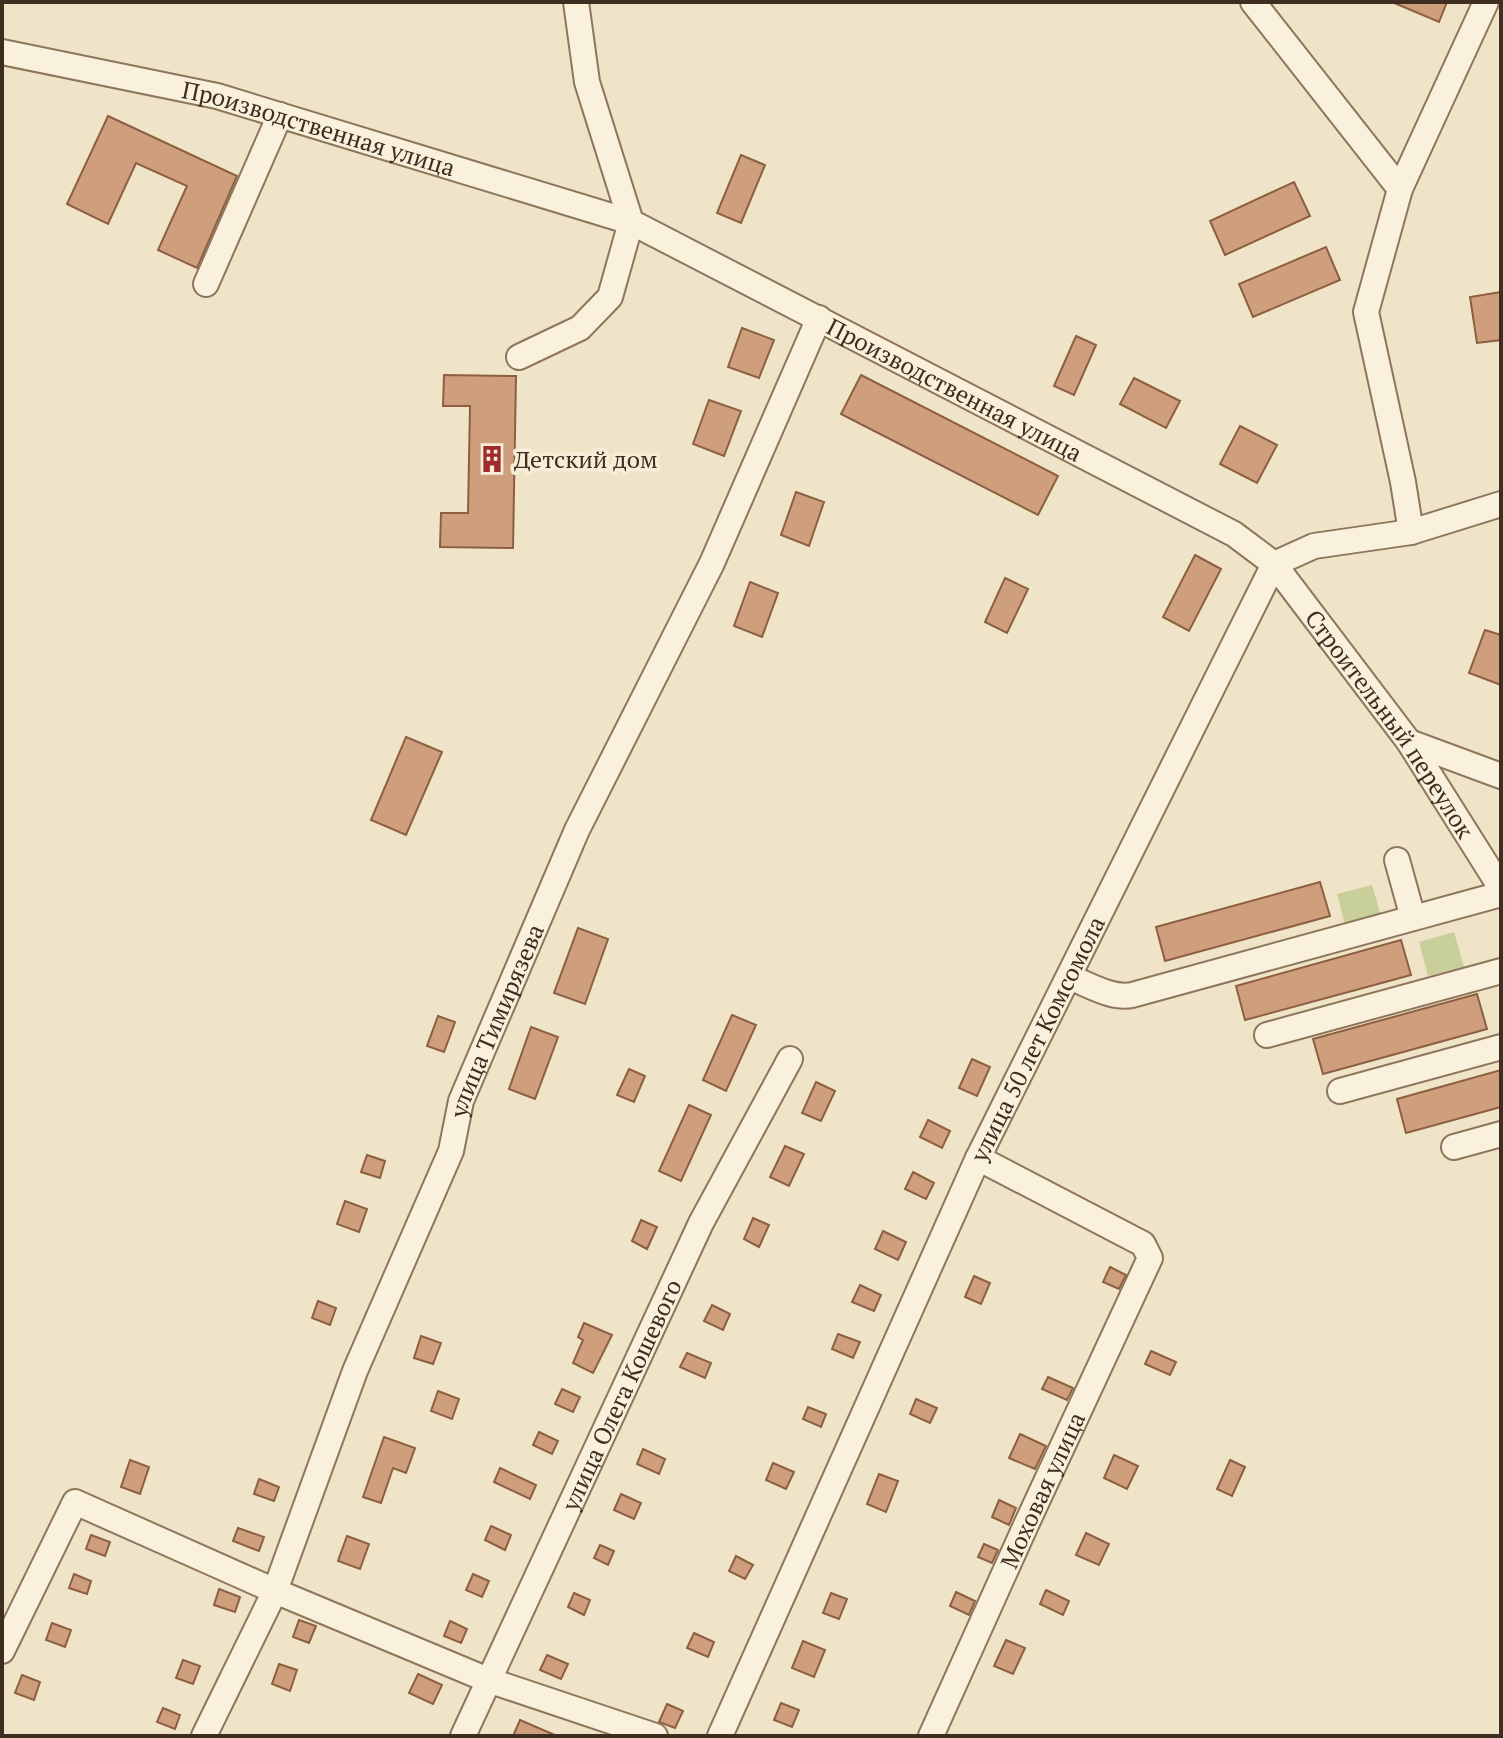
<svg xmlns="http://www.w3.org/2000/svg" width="1503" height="1738" font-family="'PT Serif',serif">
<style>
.green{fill:#c9cf9b}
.building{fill:#cf9f7d;stroke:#8d5f41;stroke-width:2}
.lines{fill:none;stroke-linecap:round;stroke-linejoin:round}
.minor-casing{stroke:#8d765c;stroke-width:28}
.minor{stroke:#faf1dc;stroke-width:24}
.labels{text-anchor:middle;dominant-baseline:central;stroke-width:7;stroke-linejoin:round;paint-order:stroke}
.street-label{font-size:24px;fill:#3d2e20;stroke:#f7eed8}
.poi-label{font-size:24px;fill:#3d2e20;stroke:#f7eed8;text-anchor:start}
</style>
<rect width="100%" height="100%" fill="#f0e4c8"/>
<!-- green -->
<path class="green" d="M1372,885L1382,919L1346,929L1337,894Z
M1454,932L1464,967L1428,976L1419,942Z"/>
<!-- building -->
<path class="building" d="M1392,2H1447L1439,22Z
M108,116L237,176L197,268L158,250L187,186L136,163L108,224L67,204Z
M741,155L765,165L741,223L717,213Z
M1294,182L1310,216L1225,255L1210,221Z
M1326,247L1340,280L1253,317L1239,284Z
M1501,292V340L1477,343L1470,297Z
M742,328L774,340L759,378L728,367Z
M1076,336L1096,345L1074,395L1054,386Z
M444,375L516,376L513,548L440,547L441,513H468L470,406H443Z
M861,375L1058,476L1038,515L841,414Z
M1134,378L1180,401L1166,428L1120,404Z
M709,400L741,411L724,456L693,444Z
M1240,426L1277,445L1257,483L1220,464Z
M796,492L824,502L809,546L781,535Z
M1195,555L1221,569L1189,631L1163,617Z
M1005,578L1028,589L1007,633L985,622Z
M750,582L778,593L762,637L734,626Z
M1485,630L1501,635V685L1469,673Z
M406,737L442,752L406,835L371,820Z
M1320,882L1330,916L1165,961L1156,927Z
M578,928L608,939L585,1004L554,993Z
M1401,940L1411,975L1245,1020L1236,986Z
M1477,994L1487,1029L1323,1074L1313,1039Z
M732,1015L756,1025L726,1091L703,1080Z
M438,1016L455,1022L444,1052L427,1046Z
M531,1027L558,1037L535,1099L509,1089Z
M972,1059L990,1067L977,1096L959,1088Z
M629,1069L645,1076L634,1102L617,1095Z
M1501,1070V1107L1406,1133L1397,1099Z
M816,1082L835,1091L821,1121L802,1113Z
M689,1105L711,1115L681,1181L659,1171Z
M928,1120L950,1131L942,1148L920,1137Z
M785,1146L804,1154L789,1186L770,1177Z
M367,1155L385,1161L380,1178L361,1172Z
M913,1172L934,1183L926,1199L905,1189Z
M345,1201L367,1209L359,1232L337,1224Z
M753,1218L769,1225L759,1247L744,1239Z
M641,1220L657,1227L647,1249L632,1241Z
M883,1231L906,1242L898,1260L875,1249Z
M1110,1267L1126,1275L1119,1289L1103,1282Z
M974,1276L990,1283L981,1304L965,1297Z
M860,1285L881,1295L874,1311L852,1302Z
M318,1301L336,1308L330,1325L312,1318Z
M712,1305L730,1314L723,1330L704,1321Z
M584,1323L612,1335L593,1373L573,1363L583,1340L578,1337Z
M838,1334L860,1342L853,1358L832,1349Z
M421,1336L441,1343L433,1364L414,1358Z
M1151,1351L1176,1362L1170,1375L1145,1364Z
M687,1353L711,1363L705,1378L680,1367Z
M1048,1377L1073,1388L1067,1400L1042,1389Z
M562,1389L580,1397L573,1412L555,1404Z
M438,1391L459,1399L452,1419L431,1411Z
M916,1399L937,1408L930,1423L910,1414Z
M808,1407L826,1414L821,1427L803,1419Z
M539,1432L558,1441L552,1454L533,1445Z
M1020,1434L1046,1446L1035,1469L1009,1458Z
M384,1437L415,1448L406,1473L393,1468L381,1503L363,1497Z
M643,1449L665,1459L659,1474L637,1464Z
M1114,1455L1138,1466L1127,1489L1104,1478Z
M130,1460L149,1467L140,1494L121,1487Z
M1230,1460L1245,1467L1232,1496L1217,1489Z
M773,1463L794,1472L786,1489L766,1480Z
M500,1468L536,1485L530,1499L494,1482Z
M879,1474L898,1481L886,1512L867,1504Z
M259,1479L279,1487L274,1501L254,1494Z
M621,1494L641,1503L634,1519L614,1510Z
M999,1500L1016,1508L1009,1525L992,1517Z
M491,1526L511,1535L505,1550L485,1540Z
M238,1528L264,1537L259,1551L233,1541Z
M1086,1533L1109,1544L1099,1565L1076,1555Z
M91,1535L110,1542L105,1556L86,1549Z
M347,1536L369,1544L360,1569L338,1561Z
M984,1544L998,1550L992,1563L978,1557Z
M600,1545L614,1551L608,1565L594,1558Z
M736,1556L753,1565L745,1579L729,1571Z
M74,1574L91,1581L87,1594L69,1588Z
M473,1574L489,1581L482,1597L466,1590Z
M219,1589L240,1597L235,1612L214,1605Z
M1046,1590L1069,1601L1063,1615L1040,1604Z
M956,1592L975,1601L969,1615L950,1606Z
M574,1593L590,1600L584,1615L568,1607Z
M831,1593L847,1599L839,1619L823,1613Z
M299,1620L316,1626L309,1643L293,1637Z
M450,1621L467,1629L461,1643L444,1636Z
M52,1623L71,1630L65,1647L46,1640Z
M694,1633L714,1642L708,1657L687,1648Z
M1006,1640L1025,1648L1013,1674L994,1666Z
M803,1641L825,1650L814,1677L792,1668Z
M547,1655L568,1664L561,1679L540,1670Z
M183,1660L200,1666L193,1684L176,1678Z
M279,1664L297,1670L290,1691L272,1684Z
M418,1674L442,1685L433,1704L409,1693Z
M22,1675L40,1682L34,1700L15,1693Z
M781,1703L799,1710L792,1727L774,1720Z
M667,1704L683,1711L675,1728L659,1722Z
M163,1708L180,1715L175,1729L157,1722Z
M520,1720L557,1736H513Z"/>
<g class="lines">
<!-- minor casing -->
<g class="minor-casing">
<g id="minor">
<path id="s1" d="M576,2L587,82L631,222L1234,534L1274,564L1409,742L1501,888"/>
<path d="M1253,2L1400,189L1366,312L1403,482L1411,532"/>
<path id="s2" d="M2,52L217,96L631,222L610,297L580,328L519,357"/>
<path d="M1400,189L1486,2"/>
<path d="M206,284L280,115"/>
<path d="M1409,742L1501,776"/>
<path d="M1397,860L1413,918"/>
<path d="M1069,977C1088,984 1111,999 1132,995L1501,894"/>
<path d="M1267,1035L1501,971"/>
<path d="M1340,1091L1501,1047"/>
<path d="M1454,1147L1501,1134"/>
<path d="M2,1651L75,1502L275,1591L488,1680L655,1736"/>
<path id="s3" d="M204,1736L275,1591L355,1371L451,1151L461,1101L577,830L712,563L819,318"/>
<path id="s4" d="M463,1736L701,1223L790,1059"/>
<path id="s5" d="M720,1736L978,1158L1274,564L1314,546L1411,532L1501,504"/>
<path id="s6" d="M931,1736L1026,1525L1150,1258L1143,1244L978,1158"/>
</g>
</g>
<!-- minor -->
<use href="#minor" class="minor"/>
</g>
<!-- icons -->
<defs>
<g id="building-bare" transform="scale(2.16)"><path d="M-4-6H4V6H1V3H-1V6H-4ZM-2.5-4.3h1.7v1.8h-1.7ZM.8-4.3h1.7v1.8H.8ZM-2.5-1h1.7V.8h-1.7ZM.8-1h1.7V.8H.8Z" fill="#9e2a2b" stroke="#f7eed8" stroke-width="2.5" paint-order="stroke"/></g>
</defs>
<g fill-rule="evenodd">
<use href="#building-bare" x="492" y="459"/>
</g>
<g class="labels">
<!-- street labels -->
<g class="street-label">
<text stroke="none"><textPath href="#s2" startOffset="326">Производственная улица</textPath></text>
<text stroke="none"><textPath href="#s1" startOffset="592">Производственная улица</textPath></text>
<text stroke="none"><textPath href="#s1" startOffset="1154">Строительный переулок</textPath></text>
<text stroke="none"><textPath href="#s3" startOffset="774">улица Тимирязева</textPath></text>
<text stroke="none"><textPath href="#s5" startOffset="766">улица 50 лет Комсомола</textPath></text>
<text stroke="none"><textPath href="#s4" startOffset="376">улица Олега Кошевого</textPath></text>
<text stroke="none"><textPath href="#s6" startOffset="270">Моховая улица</textPath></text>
</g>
<!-- poi labels -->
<g class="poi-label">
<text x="514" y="459">Детский дом</text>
</g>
</g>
<!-- border -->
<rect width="1503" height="1738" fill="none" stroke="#3d2e20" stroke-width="8"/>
</svg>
